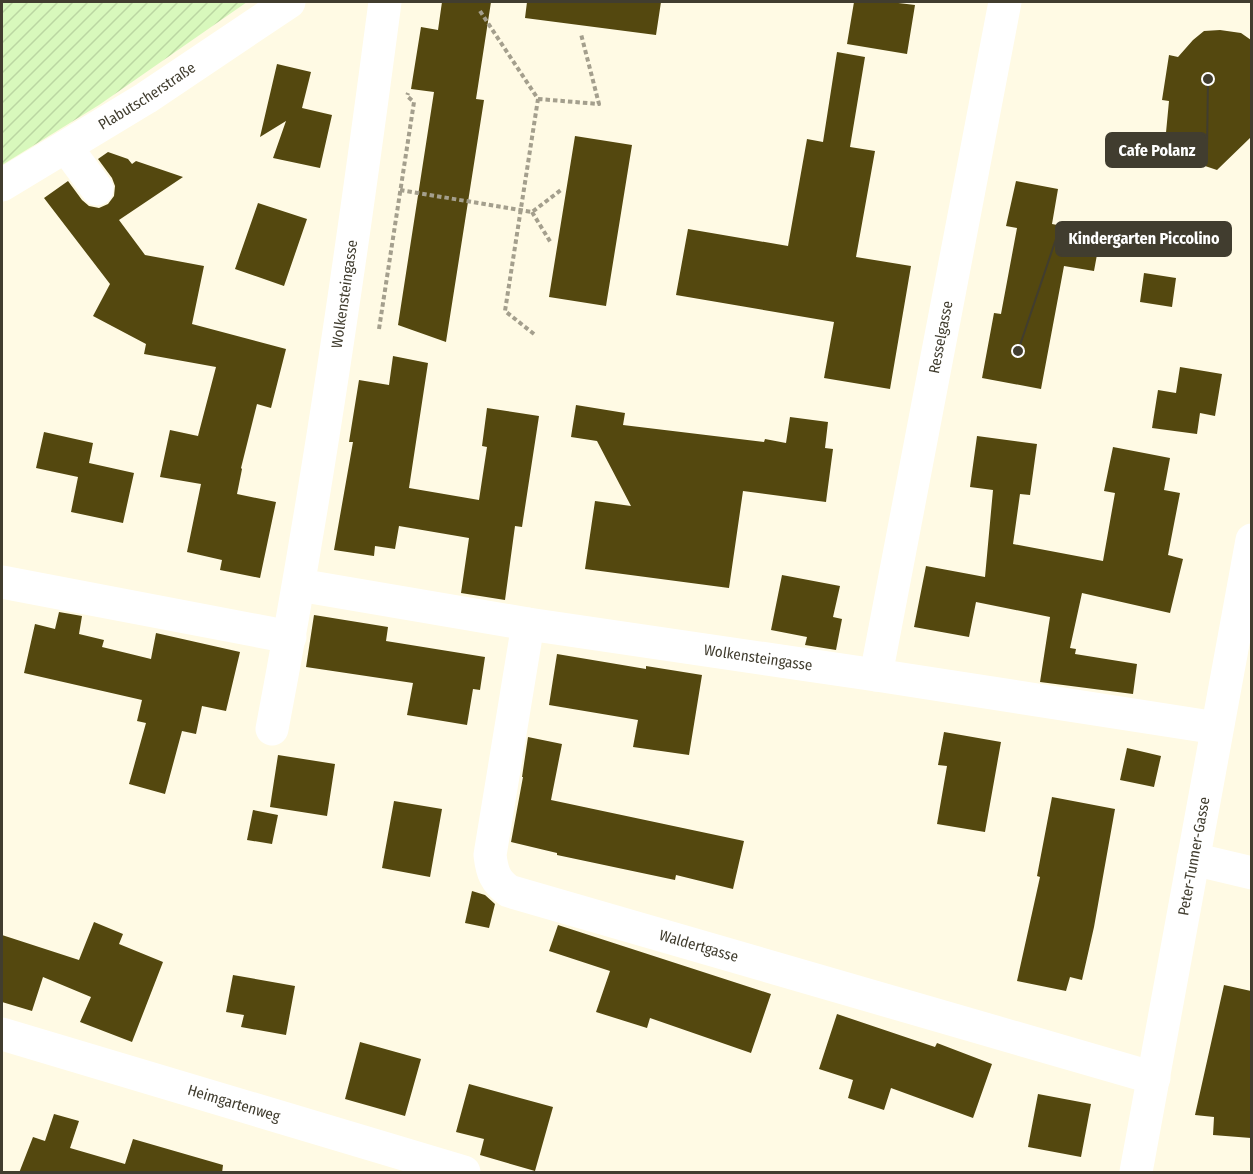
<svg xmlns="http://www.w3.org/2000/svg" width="1253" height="1174" font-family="'Fira Sans Condensed',sans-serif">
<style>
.garden{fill:url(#garden-furrows)}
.building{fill:#54480f}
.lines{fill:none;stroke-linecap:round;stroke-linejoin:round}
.path{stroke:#a49f8d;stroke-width:4;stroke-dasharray:4.5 3;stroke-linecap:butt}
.minor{stroke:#fff;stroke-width:33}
.major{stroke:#fff;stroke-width:33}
.labels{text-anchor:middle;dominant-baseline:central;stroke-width:6;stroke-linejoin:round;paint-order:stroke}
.street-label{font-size:15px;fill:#413d2f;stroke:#fff}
.leader{fill:none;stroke:#413d2f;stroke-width:2}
.callout-dot{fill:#413d2f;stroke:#fff;stroke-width:2}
.callout{fill:#413d2f;stroke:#413d2f;stroke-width:2}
.callout-label{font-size:16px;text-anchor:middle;font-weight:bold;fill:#fff}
</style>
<defs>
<pattern id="garden-furrows" width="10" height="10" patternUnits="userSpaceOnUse" patternTransform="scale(1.5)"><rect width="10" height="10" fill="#d8f8bc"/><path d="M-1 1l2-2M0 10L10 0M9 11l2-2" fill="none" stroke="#bbd6a2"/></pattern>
</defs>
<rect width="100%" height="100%" fill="#fffae4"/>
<!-- garden -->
<path class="garden" d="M2,2H247L99,105L2,165Z"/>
<!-- building -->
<path class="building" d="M442,2H491L476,99L484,100L446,342L398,325L434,92L411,89L421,27L438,30Z
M527,2H661L656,35L525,18Z
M854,2H890L915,5L907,54L847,44Z
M1220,30L1241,33L1251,40V137L1217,170L1202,165L1198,161L1194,149L1165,143L1169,101L1162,100L1169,55L1178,57L1193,40L1204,31Z
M837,52L865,57L850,147L875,151L856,257L911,266L890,389L824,378L834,322L676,295L688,229L788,246L807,139L823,142Z
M277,64L311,72L302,108L332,115L320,168L273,158L286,121L260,137Z
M575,136L632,145L606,306L549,297Z
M108,152L128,159L132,164L136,161L183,177L119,220L145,255L204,266L192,324L286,349L271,408L257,404L241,468L242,469L237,494L276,502L260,578L220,570L222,560L187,552L201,484L160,477L170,430L198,436L216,367L144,354L146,344L93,316L110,284L44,198L68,181L82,200L89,206L99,208L108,204L114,196L115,186L112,178L98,159Z
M1016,181L1058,189L1052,224L1101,233L1094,271L1064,266L1041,389L982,378L994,313L1001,314L1017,228L1006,226Z
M258,203L307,219L284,286L235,269Z
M1144,273L1176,278L1172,307L1140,302Z
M393,356L428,363L409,488L479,500L487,447L482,446L487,408L539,416L522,527L515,526L505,600L461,593L469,538L399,526L395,549L375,546L374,556L334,550L353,442H349L359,380L389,385Z
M1180,367L1222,374L1215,416L1200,413L1197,434L1152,428L1158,390L1176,393Z
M576,405L625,413L623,425L764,442L765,439L786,443L790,417L828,422L825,448L833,449L826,502L743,491L729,588L585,569L595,501L631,506L597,441L571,437Z
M44,432L93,443L89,463L134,473L123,523L71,512L78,477L36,468Z
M977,436L1037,444L1030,495L1020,494L1013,544L1103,561L1115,493L1104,491L1113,447L1170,458L1164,490L1180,493L1168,555L1183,559L1170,613L1082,593L1070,648L1076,649L1075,654L1137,664L1133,694L1040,682L1050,617L976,602L969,637L914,627L926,566L985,577L993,490L970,487Z
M782,575L840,586L833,617L842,619L836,650L805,645L807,637L771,630Z
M59,612L82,616L79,634L104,640L102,647L151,659L156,633L240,652L226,711L202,706L196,734L182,731L165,794L129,784L146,723L137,721L142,700L24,673L35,624L55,629Z
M314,615L388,627L386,641L485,657L480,690L473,689L467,725L407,715L413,683L306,667Z
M557,654L646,669V666L702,675L689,755L633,747L638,720L549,705Z
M944,732L1001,742L985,832L937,824L947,766L938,765Z
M528,737L562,744L551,800L744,841L733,889L676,875L675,880L557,855V853L511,842L523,777H522Z
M1127,748L1161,756L1154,787L1120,780Z
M278,755L335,764L327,816L270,807Z
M1052,797L1115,809L1094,927L1082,980L1070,977L1066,991L1017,981L1040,877L1037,876Z
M394,801L442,809L430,877L382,868Z
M253,810L278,815L272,844L247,840Z
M472,891L485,895L495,904L489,928L465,923Z
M94,922L123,934L119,944L163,962L132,1042L80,1022L91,997L43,977L32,1011L2,1002V935L79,960Z
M558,925L771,994L751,1053L650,1018L647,1028L596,1012L610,971L549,951Z
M233,975L295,986L286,1035L241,1027L244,1015L226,1012Z
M1224,985L1251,991V1138L1213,1135L1214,1117L1195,1115Z
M837,1014L935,1047L937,1043L992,1064L973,1118L891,1088L884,1110L848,1098L853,1080L819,1069Z
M360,1042L421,1059L405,1116L345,1099Z
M469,1084L553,1107L535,1171L480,1155L484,1139L456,1132Z
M1038,1094L1091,1104L1081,1157L1028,1147Z
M54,1114L79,1121L70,1148L125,1164L133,1139L223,1165L222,1173H19L33,1137L45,1141Z"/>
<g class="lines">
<!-- path -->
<path class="path" d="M480,11L538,99L505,311L534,334
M538,99L599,104L581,34
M400,190L532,212L561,190
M532,212L551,243
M379,329L414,102L407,96L408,93"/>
<!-- minor -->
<g class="minor">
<path d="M66,147L97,189"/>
<path id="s1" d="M2,185L146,98L289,2"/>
<path d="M2,582L290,637"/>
<path id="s2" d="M299,585L528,624L876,675L1217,728"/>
<path id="s3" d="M528,624L490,855C492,872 495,881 509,891L1154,1078"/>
<path id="s4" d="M876,675L1005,2"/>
<path id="s5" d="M272,729C318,488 353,245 385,2"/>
<path d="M1193,859L1252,873"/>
<path id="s6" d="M2,1034L464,1172"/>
</g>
<!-- major -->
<path class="major" id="s7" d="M1136,1172L1252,540"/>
</g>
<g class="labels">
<!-- street labels -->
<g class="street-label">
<text stroke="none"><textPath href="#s1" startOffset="170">Plabutscherstraße</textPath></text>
<text stroke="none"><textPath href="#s5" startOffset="441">Wolkensteingasse</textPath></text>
<text stroke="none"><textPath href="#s4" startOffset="344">Resselgasse</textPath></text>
<text stroke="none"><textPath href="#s2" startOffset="465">Wolkensteingasse</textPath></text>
<text stroke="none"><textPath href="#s7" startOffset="321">Peter-Tunner-Gasse</textPath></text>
<text stroke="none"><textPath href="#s3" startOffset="474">Waldertgasse</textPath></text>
<text stroke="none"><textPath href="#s6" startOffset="242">Heimgartenweg</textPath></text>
</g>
</g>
<!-- callouts -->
<path class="leader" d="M1208 79L1207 150M1018 351L1056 239"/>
<g class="callout-dot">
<circle cx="1208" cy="79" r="6"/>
<circle cx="1018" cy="351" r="6"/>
</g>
<g class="callout">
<rect x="1106" y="133" width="101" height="34" rx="6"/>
<rect x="1056" y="222" width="175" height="34" rx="6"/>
</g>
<g class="callout-label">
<text x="1157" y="156">Cafe Polanz</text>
<text x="1144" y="244">Kindergarten Piccolino</text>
</g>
<!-- border -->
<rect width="1253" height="1174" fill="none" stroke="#413d2f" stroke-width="6"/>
</svg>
